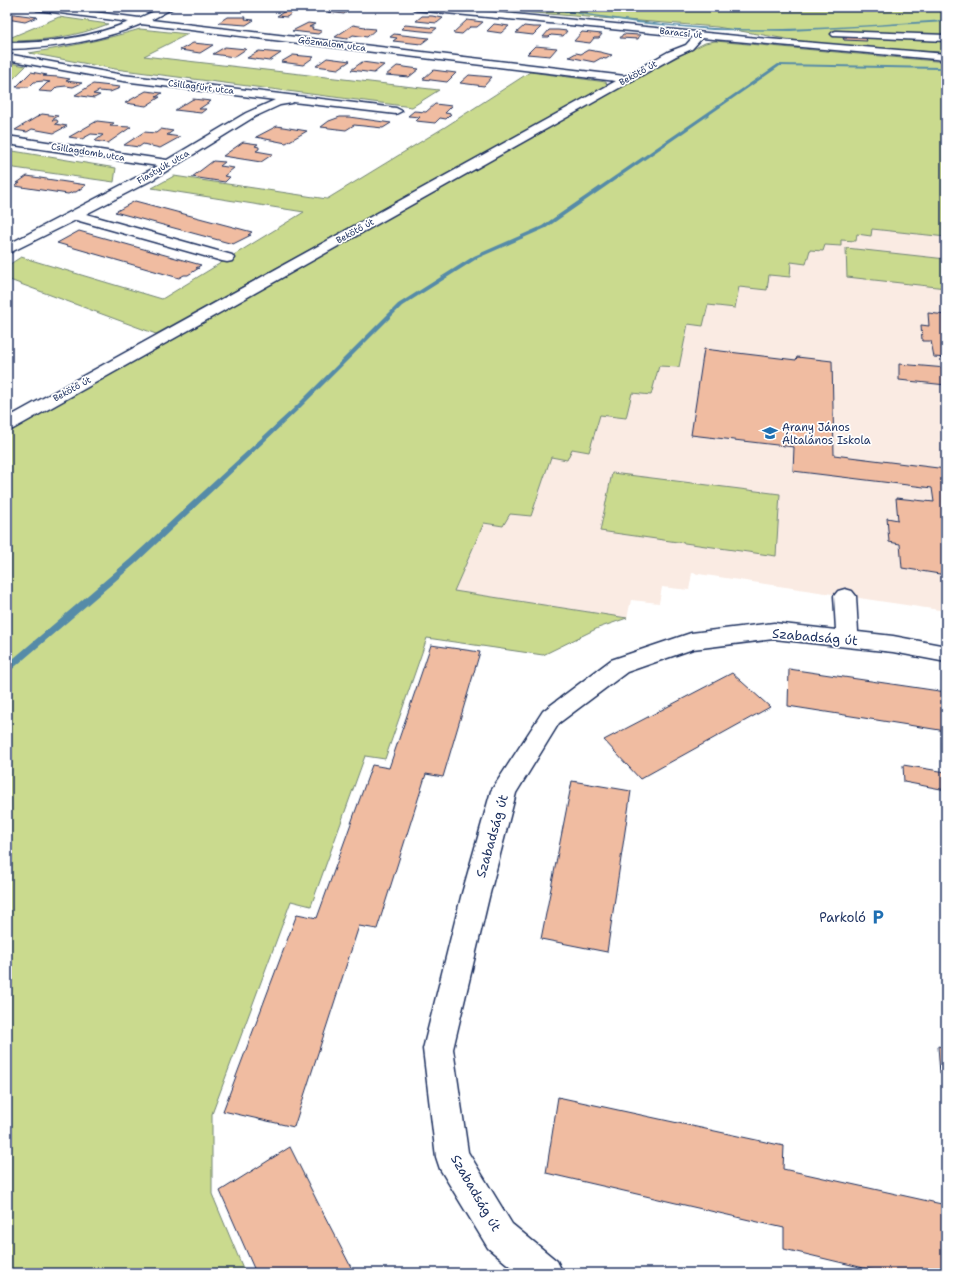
<svg xmlns="http://www.w3.org/2000/svg" width="953" height="1280" font-family="'Shantell Sans',sans-serif">
<style>
.built{fill:#faebe3}
.green{fill:#cada8e;stroke:#728476}
.lines{fill:none;stroke-linecap:round;stroke-linejoin:round}
.stream{fill:#558ba8;fill-rule:evenodd}
.building{fill:#f0bca1;stroke:#1b2f5e}
.minor-casing{stroke:#1b2f5e;stroke-width:3}
.minor{fill:#fff;fill-rule:evenodd}
.labels{text-anchor:middle;dominant-baseline:central;stroke-width:3.5;stroke-linejoin:round;paint-order:stroke}
.far-street-label{font-size:9px;fill:#1b2f5e;stroke:#fff}
.poi-label{font-size:11px;fill:#1b2f5e;stroke:#fff;text-anchor:start}
.near-street-label{font-size:13px;fill:#1b2f5e;stroke:#fff}
.near-poi-label{font-size:13px;fill:#1b2f5e;stroke:#fff;text-anchor:end}
</style>
<rect width="100%" height="100%" fill="#fff"/>
<filter id="ink" filterUnits="userSpaceOnUse"><feTurbulence type="fractalNoise" baseFrequency=".025" numOctaves="2"/><feDisplacementMap in="SourceGraphic" scale="8" xChannelSelector="R" yChannelSelector="G"/><feConvolveMatrix kernelMatrix="1 2 1 2 8 2 1 2 1" color-interpolation-filters="sRGB"/></filter>
<g filter="url(#ink)">
<!-- built -->
<path class="built" d="M871,229L946,237V611L692,573L689,590L662,587L659,603L631,600L627,618L454,591L484,523L503,526L510,514L531,516L551,457L571,449L600,414L626,418L632,392L659,365L679,367L688,324L708,305L735,308L738,287L769,274L810,250L825,245L841,246L840,239Z"/>
<!-- green -->
<path class="green" d="M473,7H946V52L891,50L804,42L717,27L470,8Z
M59,17L108,24C76,37 42,41 7,41V39Z
M140,29L188,34L144,56L439,90L412,107L115,69L29,53C67,47 103,40 140,29Z
M715,41L946,62V237L872,229L871,236L857,234L856,241L841,240V246L825,245L823,251L810,250L806,264L791,262L790,277L769,275L767,290L739,287L735,308L708,305L703,326L688,324L679,367L659,366L651,395L632,393L626,418L600,415L589,452L572,449L567,460L551,457L531,516L510,514L503,526L484,523L454,591L627,618L598,628L543,655L427,638L385,759L365,756L311,906L291,901L212,1114V1194L245,1273H7V432L644,74L705,43Z
M10,63L26,66L7,85V66Z
M530,72L606,82L607,86L156,334L7,279V266L21,257L162,299L304,212L152,188L174,176L327,199L445,127Z
M7,150L116,168L114,182L7,167Z
M846,248L946,259V288L847,277Z
M612,473L780,494L776,556L600,531Z"/>
<g class="lines">
<!-- stream -->
<path class="stream" d="M535,7H544C600,16 656,25 713,28C790,32 868,25 946,20V22L790,31L713,30L637,23Z
M778,64L939,67L941,68L939,69L780,66L546,228L478,258L402,306L298,410L135,564L10,671L7,672V664L129,560L294,408L398,304L474,256L542,226Z"/>
</g>
<!-- building -->
<path class="building" d="M294,7H314L317,8L313,11L292,8Z
M335,7L351,9L344,14L328,12Z
M290,8L297,9L287,17L277,16Z
M7,13L37,17L25,22L7,19Z
M422,16H432L443,18L437,23L416,21Z
M227,17H246L245,19L254,20L246,25L218,23Z
M467,20L483,22L477,27H470L462,34L453,33Z
M308,23L315,24L309,27H313L312,29L322,31L318,34L292,31Z
M494,24L502,25L509,26L501,33L487,31Z
M353,25L365,27L364,28L376,29L367,37L353,35L347,39L335,37Z
M405,25L437,28L432,32L401,29Z
M524,26L533,27H541L533,35L516,33Z
M549,30H558L567,31L563,36L551,35L549,37H543Z
M582,32L602,34L599,38H594L590,43L574,41Z
M394,34L429,38L421,44L393,41L397,38L390,37Z
M623,34L640,35L638,39L620,38Z
M846,35L865,36L867,41L844,40L843,38H847Z
M193,43L213,45L200,53L180,50Z
M535,46L557,48L550,56L527,54Z
M225,47L246,49L234,57L213,54Z
M588,50L600,52L612,55L606,59L601,58L594,62L569,57L576,53L581,54Z
M259,51L281,53L269,61L247,58Z
M293,55L314,57L303,65L281,62Z
M327,58L350,61L338,69L316,66Z
M362,62L384,65L374,73L351,70Z
M397,66L419,69L409,77L386,75Z
M433,70L456,73L447,82L423,79Z
M31,72L47,75L43,76L58,77L70,79L66,81L82,83L73,87L66,86L57,87L52,92L39,91L47,83L50,82L43,81L34,82L29,87H16Z
M469,75L492,77L484,86L460,83Z
M93,84L120,87V88L110,92L99,91L93,94L100,95L94,98L75,95Z
M146,91L162,93L156,97H160L146,106L125,103Z
M193,99L211,101L199,109H206L201,113L175,110Z
M435,104L452,106L445,113L451,114L446,119L440,118L435,123L416,121L420,117L408,116L414,111L426,112Z
M42,114L58,116L52,120H57L58,122L55,124L67,126L54,133L32,129L27,132L15,130Z
M340,117H349L391,123L383,128L354,125L346,130L321,127L329,121Z
M97,121L114,123L110,126L131,127L108,143L95,141L103,135L91,134L82,139L69,137Z
M277,126L307,131L286,143L256,137Z
M161,129L173,131L167,135L180,137L160,148L143,144L139,147L124,145L144,132L156,133Z
M243,142L258,144L255,146L259,147V149L256,151L273,154L261,162L223,156Z
M213,161L225,162L220,166L234,168L224,176L230,177L225,182L192,177Z
M27,176L86,185L76,192H73L68,194L15,186L20,183H17Z
M135,201L252,232L248,235H251L233,244L115,212Z
M79,231L201,265L196,268H199L188,275H184L179,278L57,243Z
M928,313L946,315V358L934,357L931,341H922L921,325L929,326Z
M704,349L796,360L797,357L832,361L834,455L946,469V575L902,568L900,544L889,542L887,518L898,520L896,498L934,502L932,488L793,471L794,447L691,435Z
M899,364L946,368V385L899,380Z
M431,645L480,652L443,777L426,774L377,929L359,926L294,1127L223,1111L297,914L317,918L372,765L389,768Z
M789,669L946,692V731L788,706Z
M732,673L770,707L640,779L604,740Z
M903,765L946,772V790L904,782Z
M572,781L631,791L607,952L541,939Z
M938,1046L946,1048V1075L940,1074Z
M558,1097L784,1146L783,1169L946,1205V1273H885L784,1249V1228L546,1173Z
M290,1147L317,1201L354,1273H256L220,1191Z"/>
<g class="lines">
<!-- minor casing -->
<g class="minor-casing">
<path id="minor" d="M33,7H57L139,18L164,7H175L151,20L625,76L668,52L686,45L693,37L415,10L411,7H442L768,39L946,54V60L702,38L692,49L676,56L13,429L7,430V418L616,81L141,24C98,42 53,48 7,49V43C49,43 90,38 129,22L37,10Z
M836,31L946,35V41L833,36L831,34L833,32Z
M7,54L123,75L396,108L402,111L396,114L293,102L292,103L280,105L254,117L152,180L86,214L232,255L234,258L232,261L227,262L222,261L76,220L7,254V245L158,166L7,144V136L167,160L246,113L275,100L123,81L7,60Z
M845,589L852,591L856,596L858,632L893,636L946,646V662L893,652L774,639L693,649L627,672L559,723L516,793L489,897L453,1049L468,1152L512,1224L557,1261L563,1273H518L488,1248L440,1169L436,1157L423,1049L461,897L491,791L543,711L611,660L691,633L774,623L836,630L834,596L838,591Z"/>
</g>
<!-- minor -->
<use href="#minor" class="minor"/>
</g>
</g>
<!-- icons -->
<defs>
<g id="school-bare" transform="scale(1.2)"><path d="M0-5L7-2L0 1L-7-2ZM-4 1L0 2.5L4 1V4Q0 6-4 4Z" fill="#1f6fb2" stroke="#fff" stroke-width="2.5" paint-order="stroke"/></g>
<g id="parking-bare" transform="scale(1.2)"><path d="M-3.5-5.5H1a3.5 3.5 0 0 1 0 7H-1V5.5H-3.5ZM-1-3.4V-.6H.8a1.4 1.4 0 0 0 0-2.8Z" fill="#1f6fb2" stroke="#fff" stroke-width="2.5" paint-order="stroke"/></g>
</defs>
<g fill-rule="evenodd">
<use href="#school-bare" x="770" y="433"/>
<use href="#parking-bare" x="878" y="917"/>
</g>
<g class="labels">
<!-- far-street labels -->
<g class="far-street-label">
<text transform="translate(681 33) rotate(6)">Baracsi út</text>
<text transform="translate(332 44) rotate(7)">Gőzmalom utca</text>
<text transform="translate(638 73) rotate(-29)">Bekötő út</text>
<text transform="translate(201 87) rotate(7)">Csillagfürt utca</text>
<text transform="translate(88 152) rotate(9)">Csillagdomb utca</text>
<text transform="translate(163 167) rotate(-30)">Fiastyúk utca</text>
<text transform="translate(355 231) rotate(-29)">Bekötő út</text>
<text transform="translate(72 389) rotate(-29)">Bekötő út</text>
</g>
<!-- poi labels -->
<g class="poi-label">
<text x="782" y="427">Arany János<tspan x="782" dy="13">Általános Iskola</tspan></text>
</g>
<!-- near-street labels -->
<g class="near-street-label">
<text transform="translate(815 637) rotate(5)">Szabadság út</text>
<text transform="translate(492 836) rotate(-74)">Szabadság út</text>
<text transform="translate(476 1193) rotate(60)">Szabadság út</text>
</g>
<!-- near-poi labels -->
<g class="near-poi-label">
<text x="866" y="917">Parkoló</text>
</g>
</g>
<!-- margin -->
<rect width="953" height="1280" fill="none" stroke="#fff" stroke-width="24"/>
<rect x="12" y="12" width="929" height="1256" fill="none" stroke="#1b2f5e" stroke-width="1.5" filter="url(#ink)"/>
</svg>
